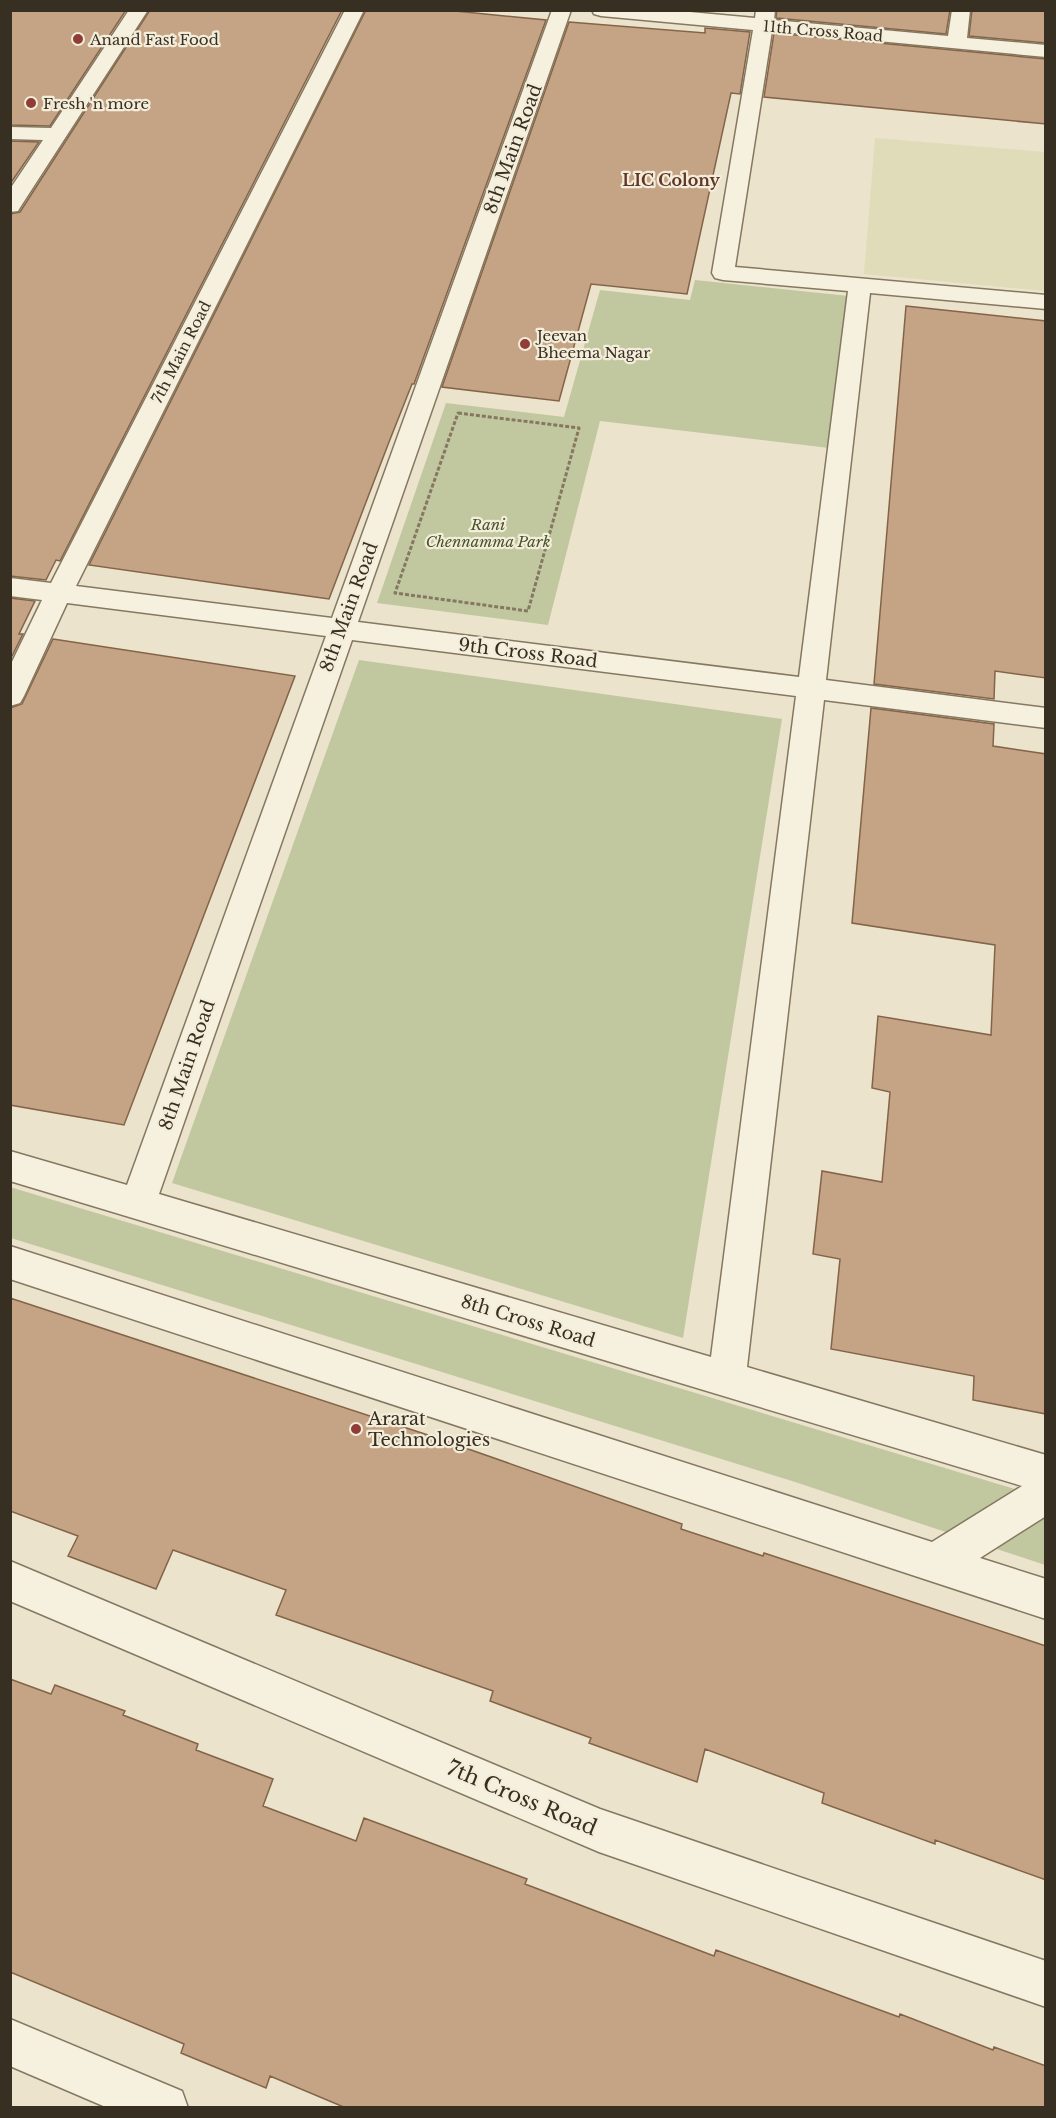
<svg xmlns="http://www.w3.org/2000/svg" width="1056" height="2118" font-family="'Libre Baskerville',serif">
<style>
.farmland{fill:#e0dcb9}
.green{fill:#c1c8a0}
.building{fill:#c5a485;stroke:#836449;stroke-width:1.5}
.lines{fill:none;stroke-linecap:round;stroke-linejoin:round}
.minor-casing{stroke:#867761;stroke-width:3}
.path{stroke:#867761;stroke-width:3;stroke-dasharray:4 2;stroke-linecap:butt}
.minor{fill:#f6f1de;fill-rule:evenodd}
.poi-dot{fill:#903c37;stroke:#f3edda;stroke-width:2}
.labels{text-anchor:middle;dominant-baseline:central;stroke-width:4.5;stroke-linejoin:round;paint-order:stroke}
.far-street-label{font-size:15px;fill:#382f23;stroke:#f3edda}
.far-poi-label{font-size:15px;fill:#382f23;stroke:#f3edda;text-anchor:start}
.far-park-label{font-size:15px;font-style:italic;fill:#46532b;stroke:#f3edda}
.far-neighbourhood-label{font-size:16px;font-weight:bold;fill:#613626;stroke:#f3edda}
.street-label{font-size:18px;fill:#382f23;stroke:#f3edda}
.poi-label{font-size:18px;fill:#382f23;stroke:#f3edda;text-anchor:start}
.near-street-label{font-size:21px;fill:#382f23;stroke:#f3edda}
</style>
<rect width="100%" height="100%" fill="#ebe3cb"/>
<!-- farmland -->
<path class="farmland" d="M875,138L1045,152V291L864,274Z"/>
<!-- green -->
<path class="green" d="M695,280L849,296L829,448L600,421L548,625L377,603L446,403L564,417L600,290L690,300Z
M359,660L782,719L683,1338L172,1183Z
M10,1187L1045,1498V1565L792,1481L11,1238Z"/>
<!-- building -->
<path class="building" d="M10,10H126L50,126L10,125Z
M150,10H342L60,561L56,560L46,580L10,576V214L20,212Z
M366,10H445L546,20L414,384H412L389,442L329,599L89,565Z
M777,10H950L946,34L776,18Z
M972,10H1046V43L969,36Z
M569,22L705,33V28L750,32L740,94L731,93L687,294L591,284L559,401L442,387Z
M774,33L1046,59V124L764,97Z
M10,141L39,142L10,184Z
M906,306L1046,321V678L995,671L994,699L874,684Z
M10,598L35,601L19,634H23L10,660Z
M53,639L295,676L124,1125L10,1105V708L22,704Z
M871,708L994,724L993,746L1046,754V1414L973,1400L974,1376L831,1349L840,1259L813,1254L822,1171L882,1182L890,1092L872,1088L878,1016L991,1035L995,945L852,923Z
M10,1298L434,1437L682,1524L681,1529L763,1556L764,1553L1046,1646V1880L935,1840V1844L822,1803L824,1793L705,1749L697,1782L589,1743L591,1738L490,1701L493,1691L276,1615L286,1590L173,1550L156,1589L68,1556L78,1536L10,1511Z
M10,1679L51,1694L55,1685L125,1711L123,1715L198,1744L196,1750L273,1779L263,1806L356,1841L364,1818L527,1879L525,1884L714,1956L716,1950L899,2017L900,2014L993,2050L994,2047L1046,2066V2108H346L270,2076L266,2088L181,2053L184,2044L10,1972Z"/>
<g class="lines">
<!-- minor casing -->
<g class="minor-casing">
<path id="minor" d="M129,10H148L21,206L18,211L10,212V189L43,140L10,139V127L51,128Z
M345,10H364L76,586L332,618L552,10H571L358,622L799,677L848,291L723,280L715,278L712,273L753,30L601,16L594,14L592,10H668L755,18L756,10H775L774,20L948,36L952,10H970L967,38L1046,45V57L772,31L735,267L1046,295V309L870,293L826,680L1046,708V728L824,700L747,1367L1046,1455V1516L980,1558L1046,1579V1619L10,1279V1246L932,1542L1022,1486L10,1181V1151L127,1185L326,636L67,603L24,696L20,703L10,706V666L42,600L10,596V578L51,583ZM352,640L796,696L711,1357L159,1194Z
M10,1561L600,1809L1046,1961V2007L599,1852L10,1601Z
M10,2019L182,2091L188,2108H108L10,2066Z"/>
</g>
<!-- path -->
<path class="path" d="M458,413L579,428L528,611L395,593Z"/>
<!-- minor -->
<use href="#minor" class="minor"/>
</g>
<!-- markers -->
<g class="poi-dot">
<circle cx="78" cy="39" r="6"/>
<circle cx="31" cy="103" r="6"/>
<circle cx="525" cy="344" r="6"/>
<circle cx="356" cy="1429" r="6"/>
</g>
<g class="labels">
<!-- far-street labels -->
<g class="far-street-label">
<text transform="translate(823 31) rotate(5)">11th Cross Road</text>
<text transform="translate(181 352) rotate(-63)">7th Main Road</text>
</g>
<!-- far-poi labels -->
<g class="far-poi-label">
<text x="90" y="39">Anand Fast Food</text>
<text x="43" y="103">Fresh 'n more</text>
<text x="537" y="335">Jeevan<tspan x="537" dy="17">Bheema Nagar</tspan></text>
</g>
<!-- far-park labels -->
<g class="far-park-label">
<text x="488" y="524">Rani<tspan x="488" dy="17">Chennamma Park</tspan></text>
</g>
<!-- far-neighbourhood labels -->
<g class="far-neighbourhood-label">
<text x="671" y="180">LIC Colony</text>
</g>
<!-- street labels -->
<g class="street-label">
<text transform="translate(513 149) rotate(-70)">8th Main Road</text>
<text transform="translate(349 607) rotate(-70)">8th Main Road</text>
<text transform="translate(528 653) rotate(7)">9th Cross Road</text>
<text transform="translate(187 1065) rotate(-71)">8th Main Road</text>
<text transform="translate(528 1321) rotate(17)">8th Cross Road</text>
</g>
<!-- poi labels -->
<g class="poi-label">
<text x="368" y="1419">Ararat<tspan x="368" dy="21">Technologies</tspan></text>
</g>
<!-- near-street labels -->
<g class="near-street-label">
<text transform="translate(522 1798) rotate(23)">7th Cross Road</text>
</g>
</g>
<!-- border -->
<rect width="1056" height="2118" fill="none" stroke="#382f23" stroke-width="24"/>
</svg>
